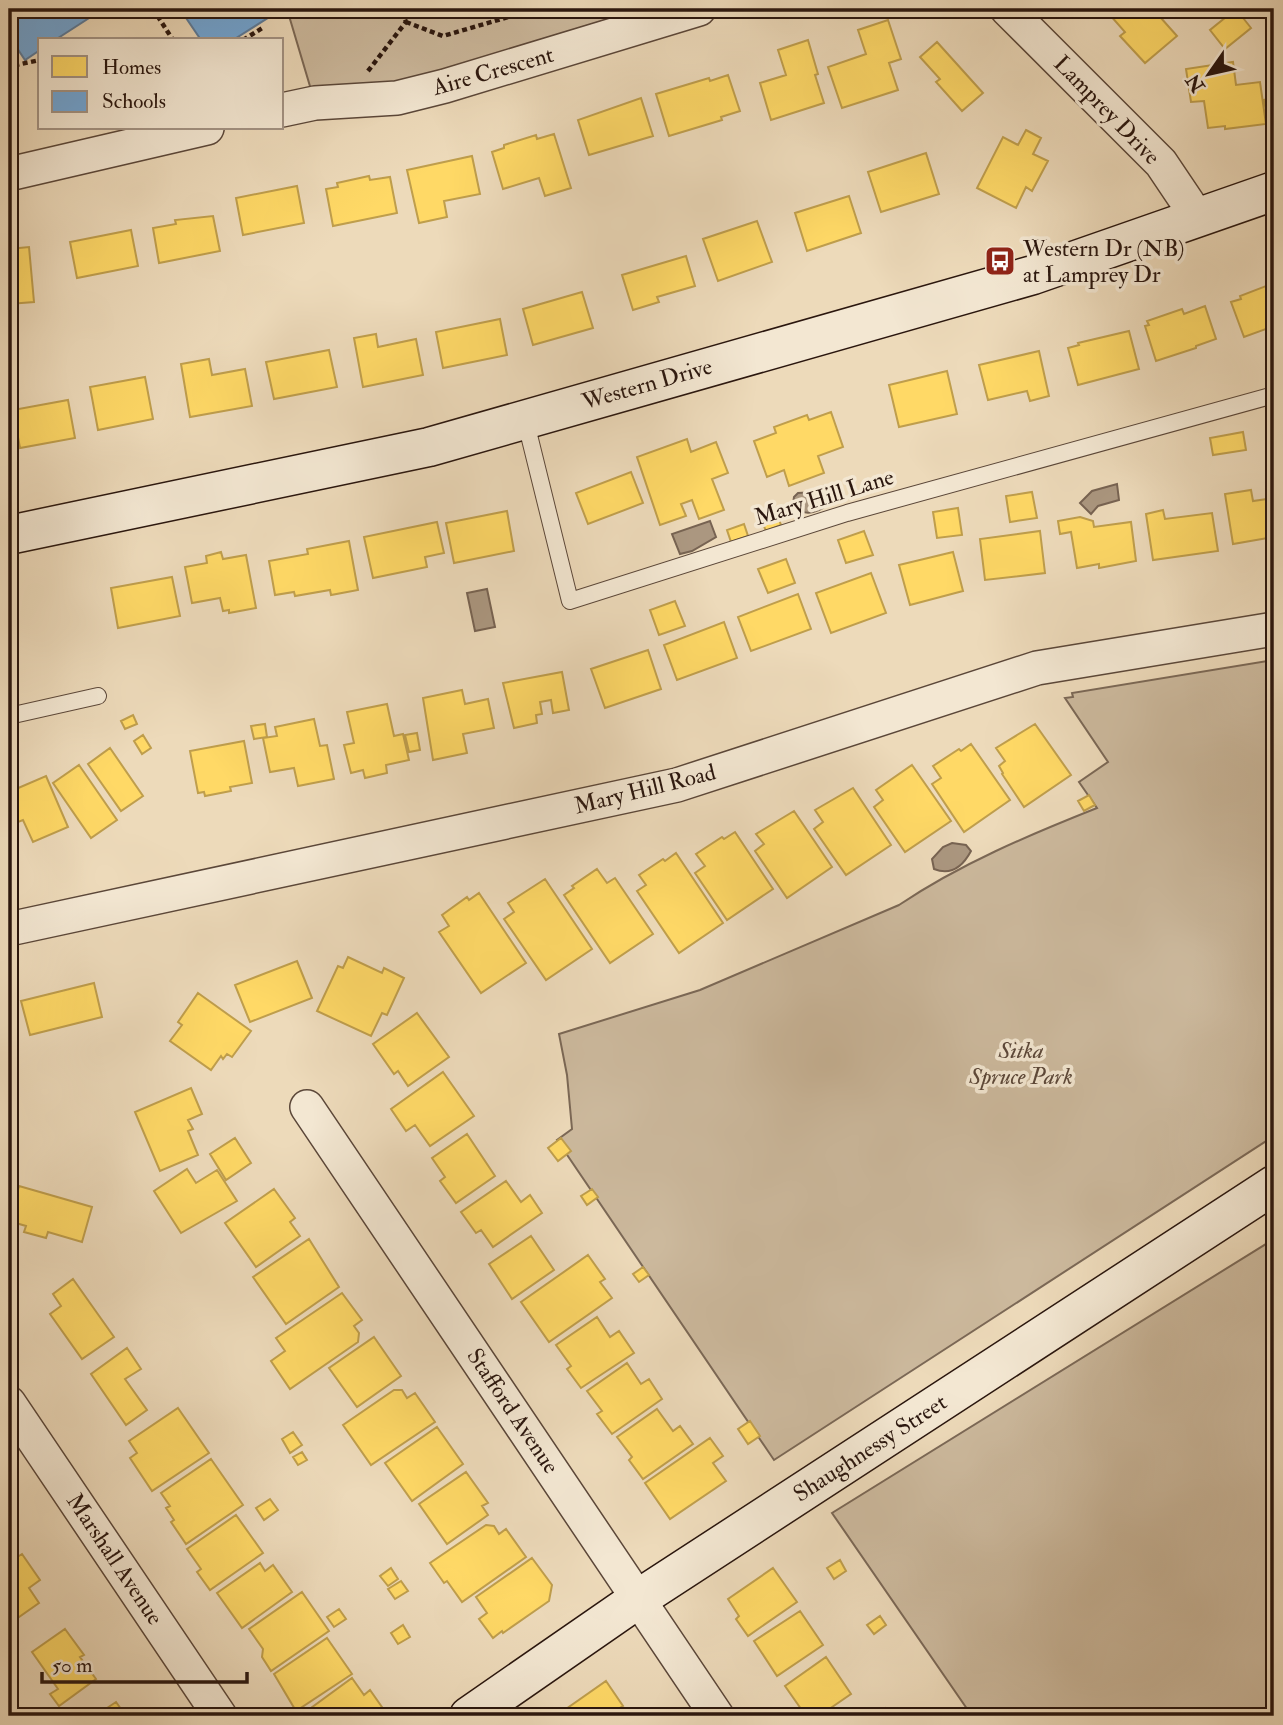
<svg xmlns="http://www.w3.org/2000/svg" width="1283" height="1725" font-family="'IM FELL Double Pica',serif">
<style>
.green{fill:#ccb99d;stroke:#7b6856;stroke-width:2}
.water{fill:#ab9780;stroke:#776352;stroke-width:2}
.homes{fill:#ffd966;stroke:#bf9e4c;stroke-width:2}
.schools{fill:#6fa8dc;stroke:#5a7c9e;stroke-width:2}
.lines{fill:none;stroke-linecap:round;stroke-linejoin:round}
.lane-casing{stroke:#5b4739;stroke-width:18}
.street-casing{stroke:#5b4739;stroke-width:36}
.secondary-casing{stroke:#2a160e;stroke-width:41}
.path{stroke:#2a160e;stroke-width:4.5;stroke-dasharray:5 3.5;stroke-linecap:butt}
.lane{stroke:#f3e7d2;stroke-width:16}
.street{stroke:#f3e7d2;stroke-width:33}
.secondary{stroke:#f3e7d2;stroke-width:38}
.labels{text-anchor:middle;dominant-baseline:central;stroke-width:7;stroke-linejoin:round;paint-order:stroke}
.street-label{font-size:23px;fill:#2a160e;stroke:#f3e7d2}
.poi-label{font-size:23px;fill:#2a160e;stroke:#f3e7d2;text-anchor:start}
.park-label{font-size:23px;font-style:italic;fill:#5b4739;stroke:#f3e7d2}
</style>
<rect width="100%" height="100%" fill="#eddaba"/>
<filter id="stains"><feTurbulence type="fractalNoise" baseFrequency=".00286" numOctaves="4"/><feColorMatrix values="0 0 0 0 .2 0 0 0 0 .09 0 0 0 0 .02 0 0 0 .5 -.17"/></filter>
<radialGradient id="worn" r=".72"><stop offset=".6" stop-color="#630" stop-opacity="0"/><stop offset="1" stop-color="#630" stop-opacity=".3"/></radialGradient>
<!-- green -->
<path class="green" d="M287,9H690L315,103Z
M1274,660V1136L774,1460L557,1140L572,1129L567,1075L559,1034L700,990L899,905C960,864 1029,835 1097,808L1079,782L1108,762L1065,698L1073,697L1072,693Z
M1274,1239V1716H972L832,1513Z"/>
<!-- water -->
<path class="water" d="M1117,484L1119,500L1098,506L1091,514L1080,503L1092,491Z
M824,486L834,492L833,500C822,511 804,520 793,504L794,497L798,493L816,492Z
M710,521L716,537L692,551L680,554L672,534Z
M487,589L495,627L475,631L467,593Z
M952,843L966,845L971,851C963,866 951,876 934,869L932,859L943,847Z"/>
<!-- homes -->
<path class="homes" d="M1117,9H1153L1177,36L1145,63L1120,36L1125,32L1110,15Z
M1236,9L1251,28L1225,49L1210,30Z
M888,20L901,59L889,63L898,90L842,108L828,67L866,54L858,30Z
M808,40L818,74L815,75L824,103L771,120L760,83L786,75L778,50Z
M937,42L983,93L962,111L936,82L940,79L920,57Z
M1233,62L1236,85L1260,82L1266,124L1225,129V126L1208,128L1204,101L1191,102L1186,69Z
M728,75L740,111L721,117L722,120L669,136L656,94L709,78L710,81Z
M1274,97V110L1267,112L1264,100Z
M641,98L653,136L589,155L578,120Z
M1026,130L1041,138L1033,154L1048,161L1032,191L1026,187L1016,208L977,188L1003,137L1018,145Z
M554,134L571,188L545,196L539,178L503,189L492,152L504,148V145L536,135L537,139Z
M926,153L939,194L881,212L868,172Z
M472,156L480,194L444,201L447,217L419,223L407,170Z
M369,176L370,180L390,177L397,213L333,226L326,189L338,187L337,183Z
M297,186L304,223L243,235L236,198Z
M849,196L861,233L807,251L795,213Z
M213,216L220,251L159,263L153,228L176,224L175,220Z
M757,221L772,262L718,281L703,239Z
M131,230L138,266L77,278L70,242Z
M29,247L34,302L9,304V249Z
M686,256L695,286L657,297L659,302L633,310L622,275Z
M1274,283V326L1244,337L1231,302L1241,299L1240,296Z
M582,292L593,328L533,345L523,309Z
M1205,306L1216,339L1196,346V348L1156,361L1145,326L1149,325L1147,321L1182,309L1184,314Z
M500,319L507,355L443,368L436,332Z
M1129,331L1139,369L1078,385L1068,348L1079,345L1078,343Z
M376,334L378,347L416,339L423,375L363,387L354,338Z
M329,350L337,387L274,399L266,362Z
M1039,351L1049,396L1030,401L1027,391L988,400L979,365Z
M209,359L212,375L245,369L252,406L190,417L181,364Z
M947,371L957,414L899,427L889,385Z
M145,377L153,419L98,430L90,387Z
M68,400L75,438L20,448L13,410Z
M831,412L843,447L818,456L824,473L789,486L784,470L767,477L754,441L776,433L774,427L807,415L809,420Z
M1243,432L1246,450L1213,455L1210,438Z
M687,439L691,452L716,442L728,473L712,479L724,510L699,519L692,500L681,504L686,516L660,525L637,457Z
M631,472L643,503L588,524L576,493Z
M1251,490L1253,501L1274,498V537L1233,544L1225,494Z
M1032,492L1037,518L1010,522L1006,496Z
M958,508L962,535L937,538L933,512Z
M775,509L781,525L766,531L759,515Z
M1163,510L1165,519L1212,513L1218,551L1153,560L1146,514Z
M507,511L514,551L454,563L446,523Z
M1080,517L1093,521L1094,527L1131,522L1136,561L1099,568V564L1077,568L1071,532L1060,534L1058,521Z
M437,522L444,553L425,557L427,567L373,578L364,537Z
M744,524L748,536L731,542L727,530Z
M864,531L873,555L846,563L838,540Z
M1040,531L1045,573L985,580L980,539Z
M349,541L358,590L331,595L330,590L295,596L294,592L275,595L269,561L308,554L307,549Z
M221,552L223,559L246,555L256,608L229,613V610L223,611L220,598L192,603L185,567L207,563L206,556Z
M953,552L963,591L910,605L899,565Z
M786,559L795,583L768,593L758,569Z
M871,573L886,613L831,633L816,593Z
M172,577L180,616L118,628L111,588Z
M798,594L811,629L751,651L738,617Z
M675,601L685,626L659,635L650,610Z
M724,622L737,658L677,680L664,645Z
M648,650L661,689L605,708L591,669Z
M562,672L569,710L553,713L551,700L540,702L542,714L536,715L537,723L514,728L503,683Z
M462,690L465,704L488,699L494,728L463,734L467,753L433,760L423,698Z
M387,704L394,736L403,734L409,760L386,765L387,773L365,778L363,770L351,773L344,745L354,743L347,712Z
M133,715L137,724L125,729L121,721Z
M314,719L320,746L327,745L334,779L298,786L294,768L270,772L263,738L277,736L275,727Z
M265,724L267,737L254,739L251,726Z
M1035,724L1071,775L1024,807L1002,774L1003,773L999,766L1005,761L996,748Z
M417,733L420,750L409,752L405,735Z
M143,735L151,748L142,754L134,741Z
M244,741L252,783L230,787L231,791L205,796L204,792L198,793L190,751Z
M971,744L1010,800L964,832L932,784L941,778L933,766L959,749L961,751Z
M110,748L143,796L121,811L88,764Z
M79,765L117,820L91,838L53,783Z
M912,765L951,821L905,852L874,807L883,800L876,790Z
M46,776L68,827L33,842L23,820L18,822L9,800V792Z
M853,788L891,845L846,875L814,829L823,822L815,810Z
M1089,795L1095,805L1084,811L1078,801Z
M794,811L832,867L787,898L755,851L764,844L756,834Z
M735,832L773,889L727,920L695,873L705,866L696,854L722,837L724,839Z
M676,853L723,923L679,953L637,891L646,885L639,875L663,859L665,861Z
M597,869L607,883L615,878L653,934L610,963L564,895L574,888L572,886Z
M545,879L592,949L546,980L504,919L514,912L508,903Z
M479,893L526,963L481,993L439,932L449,926L442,915L467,897L469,900Z
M348,957L382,973L384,968L404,978L387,1015L382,1013L371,1036L317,1011L338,966L343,968Z
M297,961L312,998L250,1022L235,985Z
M94,983L102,1017L30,1035L21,1001Z
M198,993L251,1031L232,1057L227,1054L223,1059L221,1056L211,1070L170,1041L182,1025L178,1022Z
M417,1013L449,1057L408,1086L398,1071L394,1074L373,1044Z
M443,1072L474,1116L430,1146L415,1125L406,1131L391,1109Z
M191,1088L202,1114L188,1120L193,1129L188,1131L198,1155L160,1171L135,1112Z
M467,1134L495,1176L456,1203L440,1181L445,1177L432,1158Z
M235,1138L251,1163L226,1180L210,1154Z
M561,1138L571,1151L558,1161L548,1148Z
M187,1169L196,1183L217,1170L237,1201L181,1233L154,1191Z
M506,1181L521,1202L530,1195L542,1213L493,1247L481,1230L476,1233L461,1212Z
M19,1186L92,1207L82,1242L48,1232L46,1238L24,1232L26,1226L9,1221Z
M274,1189L295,1218L290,1222L300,1236L256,1267L225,1223Z
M592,1189L598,1197L587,1205L581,1196Z
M531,1236L554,1270L512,1299L489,1264Z
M309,1239L339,1287L286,1324L253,1277Z
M588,1255L605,1279L600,1282L612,1298L549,1342L521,1302Z
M643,1267L649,1275L639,1282L633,1274Z
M73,1279L114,1337L82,1359L50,1314L61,1306L53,1294Z
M342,1293L362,1320L354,1326L359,1333L358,1342L290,1389L271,1361L285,1351L276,1338Z
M597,1317L610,1337L619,1331L634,1353L581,1388L567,1369L571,1366L556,1345Z
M374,1337L401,1376L357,1407L329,1368Z
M127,1348L141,1369L125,1379L147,1410L126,1425L91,1374Z
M627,1363L641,1384L649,1379L662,1399L612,1434L597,1414L602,1411L587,1391Z
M394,1390H402L407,1398L415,1393L435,1422L371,1465L343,1425Z
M178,1408L209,1453L152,1491L130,1458L137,1453L129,1441Z
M657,1409L673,1431L680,1426L693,1444L643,1479L629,1460L632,1457L617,1437Z
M750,1421L760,1436L748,1444L738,1429Z
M437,1427L463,1464L412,1501L385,1463Z
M293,1432L302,1445L290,1453L282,1439Z
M710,1438L723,1456L713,1463L726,1481L670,1519L645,1483Z
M302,1452L307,1460L298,1465L293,1457Z
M211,1459L243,1505L186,1544L171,1522L174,1520L166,1508L170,1506L161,1493Z
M466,1472L488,1503L482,1506L488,1515L447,1544L419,1504Z
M270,1499L278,1510L264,1520L256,1508Z
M236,1515L263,1553L210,1590L197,1572L201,1569L187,1549Z
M486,1525L494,1526L499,1534L506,1529L526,1557L462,1602L447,1581L444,1583L430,1563Z
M22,1554L40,1580L29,1588L39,1603L9,1624V1558L11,1561Z
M532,1558L552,1585L549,1601L503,1633L502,1631L493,1638L479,1619L487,1613L476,1597Z
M840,1560L846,1571L834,1579L827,1568Z
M260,1563L265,1571L273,1565L292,1592L242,1628L217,1593Z
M391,1568L398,1579L388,1586L380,1576Z
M773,1568L797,1602L748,1636L736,1619L739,1616L728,1599Z
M401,1581L408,1591L395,1599L388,1589Z
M302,1592L329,1631L271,1671L262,1657L263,1649L249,1629Z
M339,1609L346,1619L334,1627L327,1617Z
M800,1611L823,1645L777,1676L754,1641Z
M880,1616L886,1625L874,1634L867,1625Z
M403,1625L410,1637L398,1644L391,1633Z
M65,1629L84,1655L80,1657L96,1679L59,1706L50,1694L58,1689L32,1652Z
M327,1638L352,1674L296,1711L274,1674Z
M826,1657L851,1694L819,1716H806L785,1686Z
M352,1678L364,1695L370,1690L384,1710L375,1716H300Z
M606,1681L623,1706L618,1709L623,1716H556Z
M116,1702L126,1716H87L95,1710L98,1714Z
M885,1708L891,1716H872Z"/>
<!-- schools -->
<path class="schools" d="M9,9H103L55,40H40V50L25,60L9,36Z
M180,9H282L233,40H201Z"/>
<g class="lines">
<!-- lane casing -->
<g class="lane-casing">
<path id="lane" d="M525,419L570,601L847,513L1274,395
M9,716L98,696"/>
</g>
<!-- street casing -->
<g class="street-casing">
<path id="street" d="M1007,9L1161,163L1198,218
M282,110L315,103L397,98L445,86L699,9
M9,174L207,128
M9,929L677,785L1037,668L1274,629
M307,1107L717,1716
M9,1403L220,1716"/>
</g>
<!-- secondary casing -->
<g class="secondary-casing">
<path id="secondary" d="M9,535L429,447L1033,275L1274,191
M469,1716L638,1599L1274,1185"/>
</g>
<!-- path -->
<path class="path" d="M153,9L173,40
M406,22L443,36L536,9
M243,40L264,27
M368,71L406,22L401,9
M9,88L11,66L40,60"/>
<!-- lane -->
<use href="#lane" class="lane"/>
<!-- street -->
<use href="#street" class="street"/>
<!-- secondary -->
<use href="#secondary" class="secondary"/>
</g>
<!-- icons -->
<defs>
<g id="bus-square" transform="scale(1.575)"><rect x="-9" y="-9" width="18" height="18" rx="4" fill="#8f2418" stroke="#f3e7d2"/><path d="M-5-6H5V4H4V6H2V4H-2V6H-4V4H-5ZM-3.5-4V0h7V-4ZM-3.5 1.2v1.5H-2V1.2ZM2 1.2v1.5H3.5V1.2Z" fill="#fff"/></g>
</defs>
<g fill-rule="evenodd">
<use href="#bus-square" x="1000" y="261"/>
</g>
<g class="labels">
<!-- street labels -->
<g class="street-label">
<text transform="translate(493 71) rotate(-16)">Aire Crescent</text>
<text transform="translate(1107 110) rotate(46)">Lamprey Drive</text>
<text transform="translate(647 384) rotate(-16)">Western Drive</text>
<text transform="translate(824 497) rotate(-17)">Mary Hill Lane</text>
<text transform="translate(645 789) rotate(-14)">Mary Hill Road</text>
<text transform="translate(513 1411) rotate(56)">Stafford Avenue</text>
<text transform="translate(870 1448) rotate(-33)">Shaughnessy Street</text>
<text transform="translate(115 1559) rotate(56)">Marshall Avenue</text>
</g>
<!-- poi labels -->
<g class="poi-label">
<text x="1023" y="248">Western Dr (NB)<tspan x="1023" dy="26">at Lamprey Dr</tspan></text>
</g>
<!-- park labels -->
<g class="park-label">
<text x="1021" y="1050">Sitka<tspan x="1021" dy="26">Spruce Park</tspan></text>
</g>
</g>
<!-- margin -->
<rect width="1283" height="1725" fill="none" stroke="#eddaba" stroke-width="35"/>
<rect x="10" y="10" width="1262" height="1704" fill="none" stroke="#2a160e" stroke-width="3.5"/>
<rect x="18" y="18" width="1248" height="1690" fill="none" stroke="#2a160e" stroke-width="2"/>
<!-- legend -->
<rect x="38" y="38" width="245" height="91" fill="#f3e7d2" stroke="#a39384" stroke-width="2"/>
<rect x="52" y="56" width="35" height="21" fill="#ffd966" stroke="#a39384" stroke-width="2"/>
<text x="102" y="74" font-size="21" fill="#2a160e">Homes</text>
<rect x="52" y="91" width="35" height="21" fill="#6fa8dc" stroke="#a39384" stroke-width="2"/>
<text x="102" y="108" font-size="21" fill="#2a160e">Schools</text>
<!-- north arrow -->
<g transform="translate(1209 74) rotate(236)" stroke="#f3e7d2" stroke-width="5" paint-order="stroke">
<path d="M0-5L12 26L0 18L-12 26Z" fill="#2a160e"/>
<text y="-10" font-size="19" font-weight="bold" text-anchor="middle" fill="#2a160e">N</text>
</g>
<!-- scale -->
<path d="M42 1672v10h205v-10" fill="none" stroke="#2a160e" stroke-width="3.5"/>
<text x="52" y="1672" font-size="21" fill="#2a160e" stroke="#f3e7d2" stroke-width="5" paint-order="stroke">50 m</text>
<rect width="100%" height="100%" filter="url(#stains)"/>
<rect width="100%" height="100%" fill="url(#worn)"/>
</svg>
